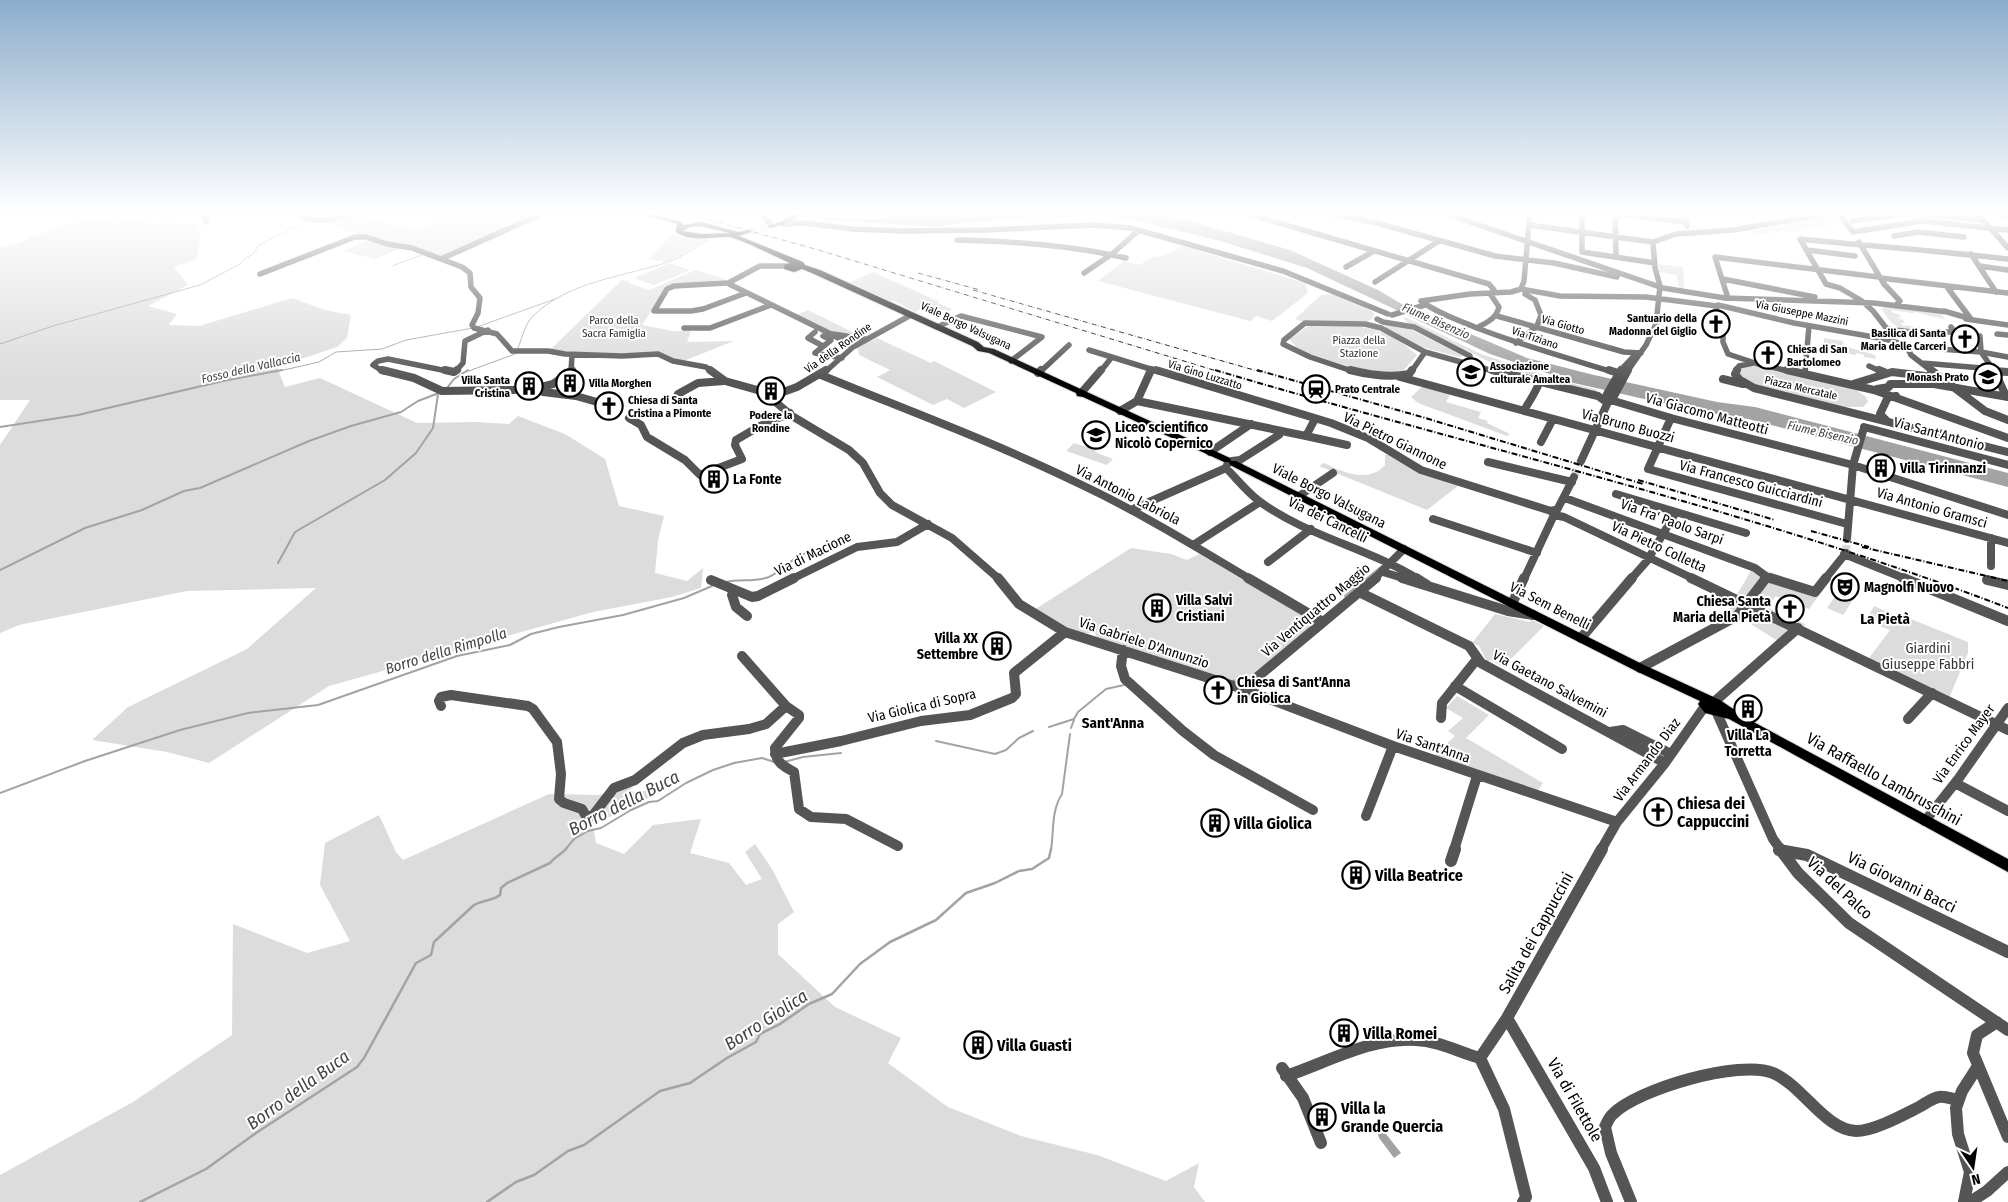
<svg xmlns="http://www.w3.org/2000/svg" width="2008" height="1202" font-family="'Fira Sans Condensed',sans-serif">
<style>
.green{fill:#dcdcdc}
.water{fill:#a3a3a3}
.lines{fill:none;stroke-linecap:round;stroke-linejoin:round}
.stream-far2{stroke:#a3a3a3;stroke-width:1}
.stream-far1{stroke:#a3a3a3;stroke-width:2}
.stream{stroke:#a3a3a3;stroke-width:2.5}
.minor-tunnel{stroke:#d9d9d9;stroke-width:8;stroke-dasharray:8 4;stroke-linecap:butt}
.major-tunnel{stroke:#d9d9d9;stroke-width:8;stroke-dasharray:8 4;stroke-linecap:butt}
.major-casing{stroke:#dbdbdb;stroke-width:2}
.minor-far3{stroke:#555;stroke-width:5.5}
.minor-far2{stroke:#555;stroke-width:8}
.minor-far1{stroke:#555;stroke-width:10}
.minor{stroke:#555;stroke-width:12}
.major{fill:#000;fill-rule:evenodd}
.rail-far1{stroke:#000;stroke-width:1;stroke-dasharray:5 2 0.5 2;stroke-linecap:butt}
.rail{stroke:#000;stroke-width:2;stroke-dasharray:6 2 1 2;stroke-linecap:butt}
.labels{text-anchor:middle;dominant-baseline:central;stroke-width:4;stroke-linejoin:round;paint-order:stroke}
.far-street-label{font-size:11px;fill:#000;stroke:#fff}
.far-poi-label{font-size:11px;font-weight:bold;fill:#000;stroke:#fff;text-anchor:start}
.far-park-label{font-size:11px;fill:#333;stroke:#fff}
.far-water-label{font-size:12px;font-style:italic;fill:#444;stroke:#fff}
.street-label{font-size:14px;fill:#000;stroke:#fff}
.poi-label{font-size:14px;font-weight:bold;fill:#000;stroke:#fff;text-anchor:start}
.park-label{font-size:14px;fill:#333;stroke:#fff}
.neighbourhood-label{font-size:15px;font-weight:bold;fill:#000;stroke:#fff}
.water-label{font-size:15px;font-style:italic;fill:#444;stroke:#fff}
.near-street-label{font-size:16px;fill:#000;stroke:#fff}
.near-poi-label{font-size:16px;font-weight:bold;fill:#000;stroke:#fff;text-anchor:start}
.near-water-label{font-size:18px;font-style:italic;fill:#444;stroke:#fff}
</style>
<rect width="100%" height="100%" fill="#fff"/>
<!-- green -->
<path class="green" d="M455,212H544L441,257L357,234L331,223L353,214L416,230L448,217L446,216Z
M120,217L154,224L172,222L176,224H198L200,235L197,259L174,267L188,285L148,306L177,314L169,325L199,326L292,298L325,310L351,315L347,338L337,347L277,367L285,387L320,378L417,423L476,422L509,424L518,416L565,434L605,459L619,506L664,516L658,540L655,573L687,581L703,568L701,588L672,597L593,612L329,686L209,763L167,752L92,740L128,707L247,649L316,588L187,591L19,625L0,633V445L30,400H0V248L15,244L68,223Z
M1832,217L1843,222L1787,233L1784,231L1818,225L1758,235L1748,230H1756Z
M673,234L685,238L708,239L678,257L667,262L648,259Z
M366,241L399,249L375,259L343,251Z
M1183,246L1305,283L1308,293L1272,321L1256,316L1250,321L1098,281L1124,261L1140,265L1150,258L1165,255Z
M670,263L690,270L654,285L634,278Z
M1658,264L1683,267L1684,288L1679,287L1676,275L1659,272Z
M695,270L726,279L665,289L642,325L672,331H691L687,342L734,341L681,362L659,354H593L550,350L622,280L630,281L629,283L649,290Z
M873,272L940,302L937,303L952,309L950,311L925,307L915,312L895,301H886L849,283Z
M1335,294L1373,312L1374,314L1372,319L1368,321H1301L1295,319L1321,295Z
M1883,306L1941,314L1945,319C1935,317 1925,315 1915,312L1912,313L1891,310L1893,313L1899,314L1901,317L1897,318L1903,320L1905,323H1901L1902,325L1941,330C1929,333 1905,332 1894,325C1889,321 1885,315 1882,309Z
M808,310L871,341L877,338L931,363L934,361L996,392L964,408L947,399L933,405L877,377L890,370L859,355L858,349L797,315Z
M1405,317L1481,354L1562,381L1598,390L1594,393L1515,374L1407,322L1403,318Z
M1310,325C1354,325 1382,323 1417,355L1404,370L1396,372C1369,371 1305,363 1289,339Z
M1388,325L1406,327L1464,356L1459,357L1422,347L1386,328L1385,326Z
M1824,338L1843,341L1844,346L1875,355L1876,359L1864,357V355L1857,353L1855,355L1846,353L1844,355L1841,352L1823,349Z
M1748,366H1764L1856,390L1866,397L1868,402L1863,407H1842L1748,383L1739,374L1740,369Z
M1423,386L1450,394L1446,402L1481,412L1478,418L1488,421L1487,423L1510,434L1507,436L1418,403L1411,397Z
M1074,443L1096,450L1095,452L1113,459L1107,465L1066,451Z
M1385,455H1388L1418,472L1458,486L1427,510L1319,466L1324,463C1342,472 1369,484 1385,465Z
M1131,548L1171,554L1187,560L1199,554L1316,622L1241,686L1097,639L1095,633H1072L1034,610Z
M1759,568L1814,589L1823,590L1809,609L1776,596L1766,607L1805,624L1803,631L1786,646L1728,610L1752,569Z
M1839,591L1855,597L1843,615L1827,608Z
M1874,606L1899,617L1901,615L1968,642V653L1949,698L1869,658L1890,630L1866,621Z
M1495,614L1529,622L1532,620L1544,626L1503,667L1490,660L1487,662L1479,646L1472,643Z
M1457,696L1489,715L1466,738L1543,783L1536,793L1433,757L1455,736L1448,731L1463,718L1446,708Z
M633,787L628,792L659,790L661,792L593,825L596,843L624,854L653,825L701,819L690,853L729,863L746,885L762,879L745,852L755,844L772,869L794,912L778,924V954L835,1007L901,1038L888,1063L948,1107L1021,1136L1097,1155L1166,1181L1199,1163L1194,1187L1205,1202H0V1175L133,1102L232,1035L233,924L307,953L350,941L320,885L325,843L379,815L396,852L403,860L549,794L599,795Z"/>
<!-- water -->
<path class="water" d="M788,212H809L813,214L823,217L874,219L918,214L974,213L1133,212L1190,221L1290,250L1378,290L1407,307L1527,358L1594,375L1717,402L1755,407L2008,473V487L1748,419L1697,411L1565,381L1559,377L1490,354L1307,268L1217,240L1125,218L1102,216L1020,218L943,225L941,227L825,220Z
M1381,1132L1386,1134L1401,1153L1394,1158L1379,1138L1378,1134Z"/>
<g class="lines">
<!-- stream-far2 -->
<path class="stream-far2" d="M392,266L422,255
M477,327L555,299
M0,344L53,326L200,285L240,264L244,259L253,254L259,245L303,223
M275,372L319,362L336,352L382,349L406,340L473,328
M466,372L515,354C522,342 523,326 533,316C569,281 623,277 668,262C683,257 695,247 709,240"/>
<!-- stream-far1 -->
<path class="stream-far1" d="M447,388L454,379L468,370
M0,427L78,415L223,381L282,370
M278,563L295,532L385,480L416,453L433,428L438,394
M0,570L85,528L142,510L184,491L200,488L309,441L351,426L401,412L418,401L439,393
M726,582C740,579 756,582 769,577C780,572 787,563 798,557C810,550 826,547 839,542
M1345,596L1382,566
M1232,681L1248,679
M1049,727L1074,719L1078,712L1106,689L1124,685
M1071,728L1074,720
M936,741L995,754L1006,750L1019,738L1033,731
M784,762L803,757L841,753
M0,793L85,761L180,730L248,713L318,705L457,656L510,645L531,634L559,627L623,615L684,598L712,586
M565,850L574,839L588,831L601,828L631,810L649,802L658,801L686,783L713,770L734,763L762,758L774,762
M1051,850C1054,831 1051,811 1062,794L1070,734"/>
<!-- stream -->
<path class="stream" d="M140,1202L206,1169L256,1133L357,1067L364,1058L416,963L431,955L434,942L474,905C483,900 492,901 500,895L501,888L507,883L550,863C555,856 561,855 566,849
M487,1202L516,1182L534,1175L568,1151L584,1145L660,1091L690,1083L727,1058L756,1042L760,1034L780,1024L809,1004L832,994L860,964L890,942L936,920L966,893L995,883L1019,871L1032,869L1049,858L1051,849"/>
<!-- minor-tunnel -->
<path class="minor-tunnel" d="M1574,477L1581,461
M1846,553L1847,539"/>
<!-- major-tunnel -->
<path class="major-tunnel" d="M749,231L770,226"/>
<!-- major casing -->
<g class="major-casing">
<path id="major" d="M633,212H642L682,222L683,225L701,222L738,232L751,230V232L739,236L803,262L805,265L820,270L978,342L984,347L994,349L1230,458L1231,461H1236L1644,665L1720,700L1748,719L2008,859V872L1729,719L1705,713L1698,704L1700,701L1636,671L1230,465L1229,462H1224L1083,397L1077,396L1076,393L989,353L978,351L972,346L814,274L802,269L794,272L784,269V265L790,263C778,258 739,238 729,237C712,236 691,243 676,232L677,224ZM701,226L730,233L703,234L682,231L690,227Z
M798,212H806C794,220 784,225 770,228L767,226L783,221L789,216Z"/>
</g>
<!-- minor-far3 -->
<path class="minor-far3" d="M202,212L199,213L206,218V222
M292,212C314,225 332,221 355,212
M428,212L447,215
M759,212L770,223
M1241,212L1489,284L1494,290L1491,293
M1323,212L1377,223L1495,256L1554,263L1617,277
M1441,212L1663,288L1725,298L1874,303L1948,312
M1582,212V252L1655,263
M1597,212L1686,222
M1615,212L1616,257
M1683,212L1687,226
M1838,212L1852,231
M1976,212L2008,248
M1989,212L2008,215
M1852,221L1909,213L1984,220
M783,224L806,223L853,229L904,231L985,230L1093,225L1131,228L1283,271L1388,314
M1529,225L1653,242
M1853,232L1922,221L2008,230
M1894,236L1918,232L1964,237
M1800,239C1869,246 1939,251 2008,259
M1800,239L1826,284L1840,288L1862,301L1873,311L1887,329L1885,339
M957,240C1014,241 1070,245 1126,258
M1653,242L1676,234L1733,230L1837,212
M1859,242L1884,284L1900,301L1897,304
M1807,250L1855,256
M1971,254L1996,292
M441,259L546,212
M1980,266L2008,270
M1346,267L1374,251
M1084,273L1112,254L1139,230
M260,274L355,237H366L387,244L412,248L462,267L470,273L471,287L480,298L478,313L472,325L474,328L497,334L512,351H548L565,354L622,356L658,354L673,361L706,367L712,372
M1880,278L2008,293
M1723,279L1815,297
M730,282L760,266H788
M1375,282L1439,241
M726,283L674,286L667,289L654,311H691L703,309L746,293
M729,284L831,334L853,347
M1947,287L1971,319
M1521,289L1524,281L1530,212
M1725,298L1727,295L1715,257L1879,277
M1718,305L1716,310L1723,322V342L1728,354L1758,364L1793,372
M1718,305L1794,323L1885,339L1912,347L1981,352L2008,357
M1944,311L1971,319
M1392,315L1425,305
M1497,316L1624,352L1641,353
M1377,319L1383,322L1414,327L1470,356L1471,363
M1966,319L2008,325
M937,327L961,316L1042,337L1011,361
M684,328H710L771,305
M1477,328C1487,322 1496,319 1499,307L1491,295
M1887,329L1944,336L1946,332H1955L1951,327
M815,332L808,338L823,346
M1955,332L1980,336L1981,352
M833,334L865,339
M1997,334L2008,335
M823,336L831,340L815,353L842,358
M1516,343L1537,326L1541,315L1535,300L1525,294
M1912,347L1908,349L1911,355L1933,372
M1089,350L1160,372
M1425,352L1497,372
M1981,352L1995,372
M1922,363L1994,369
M1869,366L1882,372
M1995,371L2002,372
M384,372L373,365L378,361L388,359L452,372
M455,372L463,363L465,341L488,330
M571,372L572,355
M825,372L853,347L911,315
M1040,372L1069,345
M1100,372L1112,357
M1151,372L1152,369
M1355,372L1310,357L1283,344L1284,340L1305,323L1365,324L1381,328L1425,352
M1411,372L1425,352
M1613,372C1567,358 1521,345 1477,328C1458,320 1437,313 1421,301L1470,294L1511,292L1521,289L1560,296L1646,297L1717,306
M1619,372L1634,356
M1627,372L1646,345L1656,324L1660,286L1655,268L1653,242
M1736,372L1739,366L1753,363
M1805,372L1809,326"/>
<!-- minor-far2 -->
<path class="minor-far2" d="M382,370L414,378L442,391L513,390L541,387L553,384L572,370
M445,370L454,372L457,370
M710,370L725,381L775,395
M1156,370L1331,423L1368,438L1421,470L1551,511L1554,510
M1350,370C1370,375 1389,378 1409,374L1412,370
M1492,370L1598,396L1605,401H1614L1671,418L1853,465L2008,515
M1609,370L1618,373
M1737,370L1735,374L1740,380L1754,388L2008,452
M1787,370L1874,390L2008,438
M1879,370L1886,373
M1931,370L1985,411L2008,420
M1994,370L2006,396
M1995,371L2008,372
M1038,373L1041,370
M821,375C909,411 999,444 1084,486C1141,513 1196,547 1250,579
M1400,377L2008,543
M1723,379L1743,384
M1853,384L1892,372L1942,378
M541,387L543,392L576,396L597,402
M1877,389L1889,387L1890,384H1934L2008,397
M1082,392L1101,370
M678,394L698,383L724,381
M1607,394L1621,370
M775,395L772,399L792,416L849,450L863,463L880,493L892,505L952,538L999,579
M775,395L797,387L826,370
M1614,396L1628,370
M1137,401L1306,436L1315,419
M1120,411L1137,401L1151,370
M1524,411C1529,401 1535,394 1539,383
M634,413L629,418L641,425L647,437L685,460L700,475L742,459L735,445L736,440L760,426L790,413
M1671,418L1648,469L1847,524
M1886,420L1880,414L1888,397L1896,396
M1864,427L2008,465
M1306,436L1347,445
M1541,442L1553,419
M1210,452L1251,424
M1232,461L1240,460L1279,435
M1581,461L1608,402
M1488,462L1572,482
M1226,468C1237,479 1246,491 1259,501C1306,536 1368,548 1418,579
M1616,494L1746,533
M1299,496L1333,473
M1565,498L1755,568L1767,577
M1131,510L1226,468L1227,465
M1557,510L1574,477
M1551,511L1554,515L1564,517L1694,579
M1433,519L1537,553
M1991,538V566
M1847,539L1853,465L1863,431
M1193,545L1260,502
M1844,554L1906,579
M1268,562L1311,529
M1383,572L1406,579
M792,579L857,547L897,542L928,524
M1374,579L1404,549
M1524,579L1554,515
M1631,579L1647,561L1676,512
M1765,579L1767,577L1774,579
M1825,579L1846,553"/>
<!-- minor-far1 -->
<path class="minor-far1" d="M998,578L1019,604L1065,632L1243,689L1393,746L1617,822
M1248,578L1323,622
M1402,578L1508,611L1533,615
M1416,578L1427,585
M1691,578L2008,730
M1770,578L1815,592L1826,578
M1903,578L2008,621
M711,580L752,597L758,596L794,578
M1987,580L2008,585
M734,590L732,595L736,607L747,616
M1359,592L1469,646L1481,663L1665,763
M1512,604L1524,578
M1581,638L1632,578
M1123,650L1121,666L1125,679L1183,731L1214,755L1313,810
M742,656L786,706L799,715V718L775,748C775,762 783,766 794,772L799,809L811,817L846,819L898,846
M1640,668L1737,616L1766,578
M1455,686L1562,749
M1243,689L1376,578
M1714,702L1798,628
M441,706L439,701L441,697L451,695L528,706L533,709L557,742L561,774L559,799L564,803L582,809L587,818L594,814L614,788L635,780L683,743L703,735L749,729L766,724L786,706
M1716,711L1773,839L1781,850
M1441,718L1442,703L1477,659
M1908,719L1932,693
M1610,732L1623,730L1671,754
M775,754L841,741L921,721L970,715L1012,698L1016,694L1014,673L1065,632
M1955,783L2008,811
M1366,816L1393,746
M1925,821L1959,778L2008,708
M1454,850L1477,776
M1601,850L1617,822L1665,763L1705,706"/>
<!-- minor -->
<path class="minor" d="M1780,849L1798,873L1849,923L2008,1030
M1779,850L1807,855L2008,952
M1451,861L1455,849
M1507,1018L1594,1168L1607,1202
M1997,1022L1977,1035L1973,1053L2008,1137
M1480,1058L1507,1018L1602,849
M1480,1058L1504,1109L1526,1197L1523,1202
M1282,1068L1303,1098L1321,1143
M1286,1076C1328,1062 1371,1037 1416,1040C1438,1041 1459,1052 1480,1058
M1631,1202L1611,1153L1605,1127C1607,1123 1609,1117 1613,1114C1638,1089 1740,1059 1773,1073C1802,1085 1825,1130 1856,1131C1874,1131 1903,1115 1919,1107C1925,1104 1932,1098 1939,1097C1945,1096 1952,1099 1958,1100
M1964,1202L1970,1172L1958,1134L1956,1108L1962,1091L1978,1066
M1970,1202L1987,1191L2008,1172"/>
<!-- major -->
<use href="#major" class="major"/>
<!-- rail-far1 -->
<path class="rail-far1" d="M681,212L815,249L1220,372
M918,273L980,290
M973,290L1261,372"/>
<!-- rail -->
<path class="rail" d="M1215,370C1480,449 1750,509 2008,608
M1257,370L1422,417L1643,484
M1638,480L1775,520
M1811,531L1869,547
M1862,547L2008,581"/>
</g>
<!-- sky -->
<linearGradient id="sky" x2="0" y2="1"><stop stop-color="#8cadcc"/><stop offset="0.56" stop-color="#fff"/><stop offset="1" stop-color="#fff" stop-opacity="0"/></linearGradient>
<rect width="2008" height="380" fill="url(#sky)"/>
<!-- icons -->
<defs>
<g id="church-ring" transform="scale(1.4375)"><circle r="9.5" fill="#fff" stroke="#000" stroke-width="1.5"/><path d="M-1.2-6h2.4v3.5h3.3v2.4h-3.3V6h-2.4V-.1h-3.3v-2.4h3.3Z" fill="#000"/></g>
<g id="school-ring" transform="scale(1.4375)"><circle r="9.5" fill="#fff" stroke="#000" stroke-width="1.5"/><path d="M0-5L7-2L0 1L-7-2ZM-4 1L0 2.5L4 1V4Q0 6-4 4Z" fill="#000"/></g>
<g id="university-ring" transform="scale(1.4375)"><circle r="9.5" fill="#fff" stroke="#000" stroke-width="1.5"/><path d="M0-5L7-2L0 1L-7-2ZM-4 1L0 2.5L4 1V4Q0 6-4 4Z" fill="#000"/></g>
<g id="building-ring" transform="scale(1.4375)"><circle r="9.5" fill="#fff" stroke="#000" stroke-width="1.5"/><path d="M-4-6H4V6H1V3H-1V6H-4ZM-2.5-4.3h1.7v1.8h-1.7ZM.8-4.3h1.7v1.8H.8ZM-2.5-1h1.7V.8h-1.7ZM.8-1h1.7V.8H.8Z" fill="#000"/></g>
<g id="station-ring" transform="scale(1.4375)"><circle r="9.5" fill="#fff" stroke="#000" stroke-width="1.5"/><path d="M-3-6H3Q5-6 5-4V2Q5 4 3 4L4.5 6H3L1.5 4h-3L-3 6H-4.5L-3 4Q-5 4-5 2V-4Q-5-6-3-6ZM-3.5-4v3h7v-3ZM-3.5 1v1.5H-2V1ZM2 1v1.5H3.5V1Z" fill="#000"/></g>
<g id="theatre-ring" transform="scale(1.4375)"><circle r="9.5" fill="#fff" stroke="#000" stroke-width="1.5"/><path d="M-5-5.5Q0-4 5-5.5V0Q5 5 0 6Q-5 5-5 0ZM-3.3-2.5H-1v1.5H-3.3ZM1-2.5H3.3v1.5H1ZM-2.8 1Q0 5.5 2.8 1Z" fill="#000"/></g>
</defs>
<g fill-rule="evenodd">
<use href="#church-ring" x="1716" y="324"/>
<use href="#church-ring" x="1965" y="339"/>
<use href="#church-ring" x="1768" y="355"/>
<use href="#school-ring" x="1471" y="372"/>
<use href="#university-ring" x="1988" y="377"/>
<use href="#building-ring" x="570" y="383"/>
<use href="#building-ring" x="529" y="386"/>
<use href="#station-ring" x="1316" y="389"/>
<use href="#building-ring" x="771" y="391"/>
<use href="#church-ring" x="609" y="406"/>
<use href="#school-ring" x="1096" y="435"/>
<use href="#building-ring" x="1881" y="468"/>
<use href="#building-ring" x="714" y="479"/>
<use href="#theatre-ring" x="1845" y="587"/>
<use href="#building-ring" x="1157" y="608"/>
<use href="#church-ring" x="1790" y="609"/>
<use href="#building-ring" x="997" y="646"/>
<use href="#church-ring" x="1218" y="690"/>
<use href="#building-ring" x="1748" y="709"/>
<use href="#church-ring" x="1658" y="812"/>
<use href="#building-ring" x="1215" y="823"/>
<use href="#building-ring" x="1356" y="875"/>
<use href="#building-ring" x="1344" y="1033"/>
<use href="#building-ring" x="978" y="1045"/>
<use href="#building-ring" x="1322" y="1117"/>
</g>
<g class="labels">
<!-- far-street labels -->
<g class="far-street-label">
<text transform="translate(1802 313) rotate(11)">Via Giuseppe Mazzini</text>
<text transform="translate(1563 325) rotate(16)">Via Giotto</text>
<text transform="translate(966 326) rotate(25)">Viale Borgo Valsugana</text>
<text transform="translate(1535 338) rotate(19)">Via Tiziano</text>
<text transform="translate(838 348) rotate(-35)">Via della Rondine</text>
<text transform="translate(1205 375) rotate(17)">Via Gino Luzzatto</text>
<text transform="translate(1801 388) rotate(13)">Piazza Mercatale</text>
</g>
<!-- far-poi labels -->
<g class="far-poi-label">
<text x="1697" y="318" text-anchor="end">Santuario della<tspan x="1697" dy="13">Madonna del Giglio</tspan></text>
<text x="1946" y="333" text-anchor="end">Basilica di Santa<tspan x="1946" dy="13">Maria delle Carceri</tspan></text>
<text x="1787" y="349">Chiesa di San<tspan x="1787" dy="13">Bartolomeo</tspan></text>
<text x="1490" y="366">Associazione<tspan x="1490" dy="13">culturale Amaltea</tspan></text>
<text x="1969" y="377" text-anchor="end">Monash Prato</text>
<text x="510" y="380" text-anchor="end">Villa Santa<tspan x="510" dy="13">Cristina</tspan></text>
<text x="589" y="383">Villa Morghen</text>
<text x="1335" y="389">Prato Centrale</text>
<text x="628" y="400">Chiesa di Santa<tspan x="628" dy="13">Cristina a Pimonte</tspan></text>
<text x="771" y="415" text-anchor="middle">Podere la<tspan x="771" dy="13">Rondine</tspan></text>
</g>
<!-- far-park labels -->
<g class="far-park-label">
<text x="614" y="320">Parco della<tspan x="614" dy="13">Sacra Famiglia</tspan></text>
<text x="1359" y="340">Piazza della<tspan x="1359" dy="13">Stazione</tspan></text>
</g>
<!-- far-water labels -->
<g class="far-water-label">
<text transform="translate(1436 321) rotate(24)">Fiume Bisenzio</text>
<text transform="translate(251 368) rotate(-13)">Fosso della Vallaccia</text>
<text transform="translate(1823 433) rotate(13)">Fiume Bisenzio</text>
</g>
<!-- street labels -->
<g class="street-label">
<text transform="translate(1707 414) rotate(15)">Via Giacomo Matteotti</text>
<text transform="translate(1628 426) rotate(15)">Via Bruno Buozzi</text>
<text transform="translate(1939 434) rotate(15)">Via Sant'Antonio</text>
<text transform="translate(1395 441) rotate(26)">Via Pietro Giannone</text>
<text transform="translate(1751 484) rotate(15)">Via Francesco Guicciardini</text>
<text transform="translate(1128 495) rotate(27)">Via Antonio Labriola</text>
<text transform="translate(1329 496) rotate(27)">Viale Borgo Valsugana</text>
<text transform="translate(1932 508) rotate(16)">Via Antonio Gramsci</text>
<text transform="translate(1328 520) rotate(26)">Via dei Cancelli</text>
<text transform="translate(1672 522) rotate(20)">Via Fra' Paolo Sarpi</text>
<text transform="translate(1659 547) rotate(25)">Via Pietro Colletta</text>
<text transform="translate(813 554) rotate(-26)">Via di Macione</text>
<text transform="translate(1550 606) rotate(27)">Via Sem Benelli</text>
<text transform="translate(1316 610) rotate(-40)">Via Ventiquattro Maggio</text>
<text transform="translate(1144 643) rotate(18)">Via Gabriele D'Annunzio</text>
<text transform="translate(1550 684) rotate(28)">Via Gaetano Salvemini</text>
<text transform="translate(922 706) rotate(-13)">Via Giolica di Sopra</text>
<text transform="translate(1964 744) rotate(-54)">Via Enrico Mayer</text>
<text transform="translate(1433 746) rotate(19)">Via Sant'Anna</text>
<text transform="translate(1647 760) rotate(-53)">Via Armando Diaz</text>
</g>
<!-- poi labels -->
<g class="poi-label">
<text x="1115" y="427">Liceo scientifico<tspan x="1115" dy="16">Nicolò Copernico</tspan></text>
<text x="1900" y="468">Villa Tirinnanzi</text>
<text x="733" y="479">La Fonte</text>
<text x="1864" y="587">Magnolfi Nuovo</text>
<text x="1176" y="600">Villa Salvi<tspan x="1176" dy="16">Cristiani</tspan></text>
<text x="1771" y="601" text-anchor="end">Chiesa Santa<tspan x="1771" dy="16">Maria della Pietà</tspan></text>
<text x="978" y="638" text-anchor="end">Villa XX<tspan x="978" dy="16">Settembre</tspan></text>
<text x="1237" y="682">Chiesa di Sant'Anna<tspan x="1237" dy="16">in Giolica</tspan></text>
<text x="1748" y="735" text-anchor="middle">Villa La<tspan x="1748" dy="16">Torretta</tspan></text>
</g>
<!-- park labels -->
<g class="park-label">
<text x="1928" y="648">Giardini<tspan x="1928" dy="16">Giuseppe Fabbri</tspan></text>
</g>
<!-- neighbourhood labels -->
<g class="neighbourhood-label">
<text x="1885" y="619">La Pietà</text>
<text x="1113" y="723">Sant'Anna</text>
</g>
<!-- water labels -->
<g class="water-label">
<text transform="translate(446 651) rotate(-17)">Borro della Rimpolla</text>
</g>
<!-- near-street labels -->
<g class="near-street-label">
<text transform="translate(1884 779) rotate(29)">Via Raffaello Lambruschini</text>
<text transform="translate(1902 882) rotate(26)">Via Giovanni Bacci</text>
<text transform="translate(1840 888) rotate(43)">Via del Palco</text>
<text transform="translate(1536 933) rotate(-61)">Salita dei Cappuccini</text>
<text transform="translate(1575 1100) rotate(60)">Via di Filettole</text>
</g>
<!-- near-poi labels -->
<g class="near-poi-label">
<text x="1677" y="803">Chiesa dei<tspan x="1677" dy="18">Cappuccini</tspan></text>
<text x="1234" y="823">Villa Giolica</text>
<text x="1375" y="875">Villa Beatrice</text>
<text x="1363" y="1033">Villa Romei</text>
<text x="997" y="1045">Villa Guasti</text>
<text x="1341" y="1108">Villa la<tspan x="1341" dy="18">Grande Quercia</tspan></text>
</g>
<!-- near-water labels -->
<g class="near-water-label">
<text transform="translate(624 803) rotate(-27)">Borro della Buca</text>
<text transform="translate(766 1020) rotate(-33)">Borro Giolica</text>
<text transform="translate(298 1090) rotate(-36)">Borro della Buca</text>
</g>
</g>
<!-- north arrow -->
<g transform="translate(1973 1167) rotate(167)" stroke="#ffffff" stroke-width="4" paint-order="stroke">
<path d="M0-4L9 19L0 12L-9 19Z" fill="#000000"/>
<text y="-8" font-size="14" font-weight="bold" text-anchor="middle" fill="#000000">N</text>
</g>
</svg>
